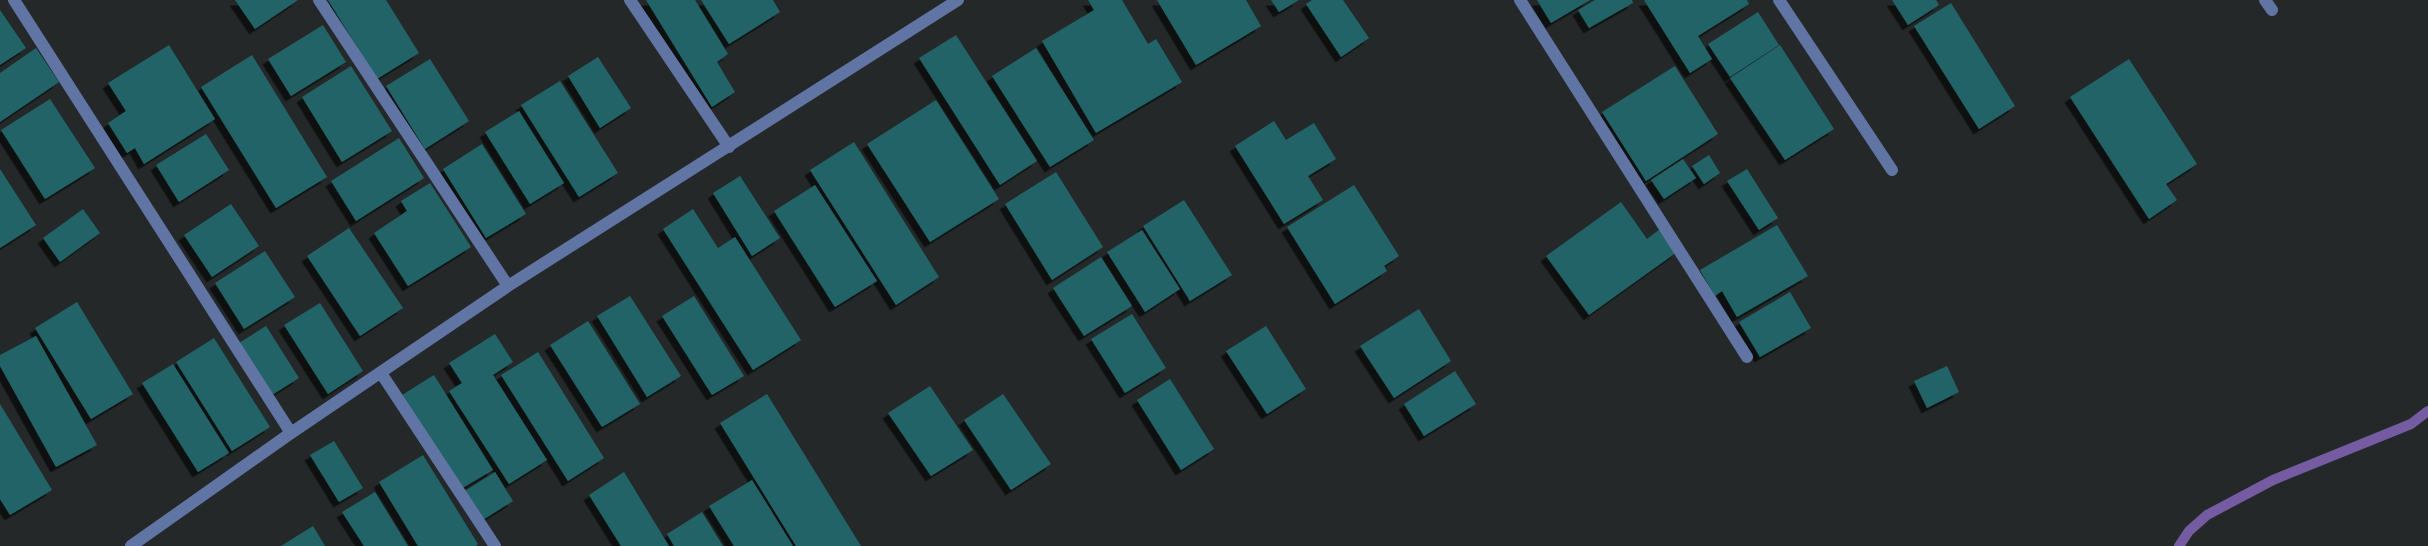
<svg xmlns="http://www.w3.org/2000/svg" width="2428" height="546" font-family="'Public Sans',sans-serif">
<style>
.lines{fill:none;stroke-linecap:round;stroke-linejoin:round}
.stream{stroke:#755ca2;stroke-width:10}
.building{fill:#226467;filter:url(#shadow)}
.minor{stroke:#6075a3;stroke-width:12}
</style>
<defs>
<filter id="shadow"><feDropShadow dx="-5.5" dy="5.5" stdDeviation="0" flood-color="#0009"/></filter>
</defs>
<rect width="100%" height="100%" fill="#242829"/>
<g class="lines">
<!-- stream -->
<path class="stream" d="M2179,546L2189,531L2207,515L2273,480L2411,424L2428,411"/>
</g>
<!-- building -->
<path class="building" d="M235,0H298L255,29Z
M328,0H386L419,53L377,79Z
M646,0H695L728,54L717,62L735,92L712,107Z
M701,0H773L780,12L729,44Z
M1088,0H1122L1148,44L1156,39L1182,82L1096,133L1042,41L1094,10Z
M1157,0H1246L1261,26L1196,65Z
M1271,0H1299L1279,12Z
M1312,0H1343L1369,38L1341,57L1306,4Z
M1537,0H1590L1551,23Z
M1595,0H1632L1633,3L1589,28L1578,10Z
M1644,0H1747L1749,4L1698,36L1712,59L1690,73Z
M1892,0H1936L1939,5L1908,25Z
M1951,3L2015,106L1979,129L1914,26Z
M0,10L26,48L0,65Z
M1758,12L1779,45L1730,77L1708,44Z
M323,25L346,62L291,96L268,59Z
M956,35L1037,161L1000,185L919,58Z
M169,45L215,119L144,164L135,148L127,153L108,123L126,111L108,83Z
M1780,45L1834,129L1785,160L1730,78Z
M36,48L59,82L0,122V73Z
M1036,48L1094,140L1050,167L992,76Z
M252,55L327,177L276,208L201,87Z
M598,57L631,108L600,128L568,76Z
M430,59L469,121L425,149L386,86Z
M2129,59L2197,164L2166,184L2177,200L2149,219L2070,97Z
M351,66L392,131L342,162L302,97Z
M1675,66L1718,134L1646,181L1602,112Z
M560,81L618,173L579,197L521,105Z
M50,99L95,168L45,199L1,130Z
M936,100L999,199L930,242L867,144Z
M519,111L564,183L530,204L485,132Z
M1274,121L1286,140L1314,123L1336,159L1308,176L1323,200L1284,224L1235,146Z
M206,134L229,170L179,202L156,165Z
M399,138L424,178L356,221L331,181Z
M854,142L939,277L896,305L810,170Z
M482,144L526,214L486,238L443,169Z
M1709,155L1720,173L1704,184L1692,166Z
M1683,159L1696,178L1664,199L1651,180Z
M0,169L36,225L0,248Z
M1747,169L1778,218L1759,230L1727,181Z
M1056,172L1103,247L1052,280L1005,204Z
M740,176L780,238L752,256L713,193Z
M430,183L471,247L408,286L374,233L407,211L401,201Z
M815,185L877,281L835,307L774,211Z
M1354,185L1399,256L1384,266L1387,271L1335,304L1287,227Z
M1184,200L1232,275L1190,301L1143,226Z
M1621,202L1647,239L1660,229L1677,252L1589,315L1546,256Z
M231,204L259,246L212,277L184,235Z
M83,209L100,233L60,262L43,238Z
M693,209L718,248L735,237L801,340L753,370L663,229Z
M1777,225L1808,276L1737,317L1722,291L1715,296L1700,270Z
M349,228L403,308L360,336L307,256Z
M1142,230L1180,289L1145,312L1107,252Z
M265,251L295,297L244,329L215,283Z
M1101,257L1132,306L1084,336L1053,288Z
M1790,292L1811,328L1760,357L1739,322Z
M630,296L681,376L647,397L597,316Z
M694,296L744,376L712,395L662,316Z
M77,302L133,394L91,419L35,328Z
M320,303L363,371L328,394L284,325Z
M1419,309L1451,361L1394,398L1360,346Z
M1132,314L1166,368L1125,393L1091,339Z
M588,321L640,404L602,427L550,345Z
M266,326L299,378L272,395L239,343Z
M1266,326L1306,389L1267,414L1226,351Z
M495,334L513,362L493,375L547,460L509,484L449,391L462,383L449,363Z
M36,336L97,445L56,467L0,366V355Z
M214,338L270,427L232,451L176,362Z
M538,352L604,458L568,481L501,375Z
M173,364L229,453L198,472L142,383Z
M1947,366L1959,392L1927,408L1914,381Z
M1455,371L1476,404L1424,436L1404,404Z
M434,375L493,470L461,489L402,395Z
M1170,379L1214,449L1181,470L1137,400Z
M930,386L973,450L931,476L888,413Z
M767,394L861,546H796L720,423Z
M1003,394L1051,464L1011,490L964,420Z
M0,404L52,490L10,515L0,499Z
M334,441L363,488L339,502L310,455Z
M423,455L478,544L476,546H418L379,482Z
M495,472L513,501L481,521L463,492Z
M624,472L669,546H621L589,495Z
M752,480L793,546H734L709,506Z
M375,492L408,546H364L342,512Z
M702,512L723,546H674L667,534Z
M313,526L325,546H281Z"/>
<g class="lines">
<!-- minor -->
<path class="minor" d="M14,0L291,433
M319,0L508,286
M630,0L729,147
M1520,0L1747,357
M1779,0L1892,170
M2265,0L2272,10
M381,373L495,546
M131,546L291,433L508,286L958,0"/>
</g>
</svg>
